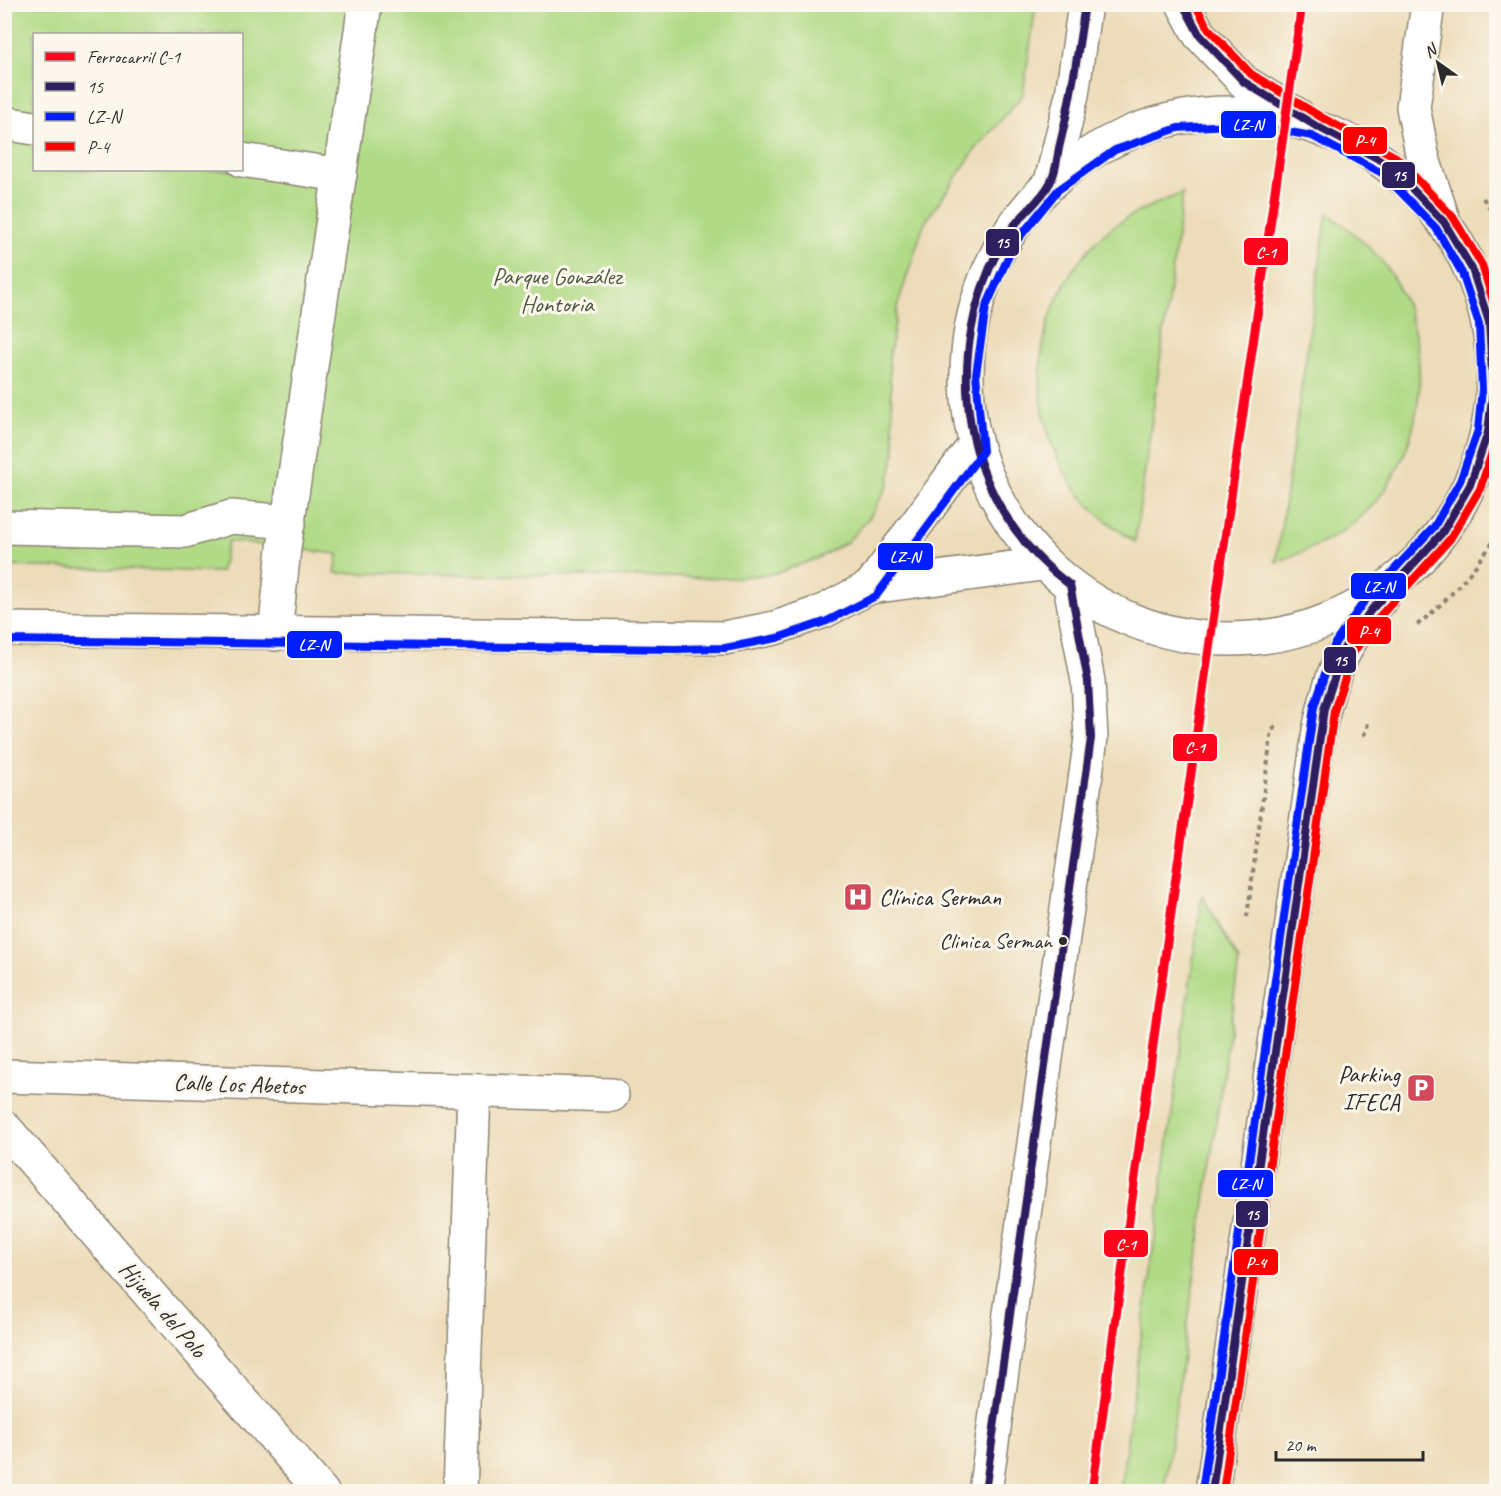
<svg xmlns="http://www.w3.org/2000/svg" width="1501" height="1496" font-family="Caveat,sans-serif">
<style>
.green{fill:#b0da85;stroke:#6e8258;stroke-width:1.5;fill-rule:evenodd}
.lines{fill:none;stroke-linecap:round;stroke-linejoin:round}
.street-casing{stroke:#8c8472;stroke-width:36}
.secondary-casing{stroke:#8c8472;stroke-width:36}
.primary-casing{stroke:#8c8472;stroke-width:36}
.path{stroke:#8c8472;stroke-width:4;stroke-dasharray:4.5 4.5;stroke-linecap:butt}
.street{stroke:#fff;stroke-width:33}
.secondary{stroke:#fff;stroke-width:33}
.primary{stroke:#fff;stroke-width:33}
.bus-1-casing{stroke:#fbf7ec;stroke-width:12}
.bus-2-casing{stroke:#fbf7ec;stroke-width:12}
.bus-3-casing{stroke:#fbf7ec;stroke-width:12}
.bus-1{stroke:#2d1f60;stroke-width:8}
.bus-2{stroke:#001eff;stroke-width:8}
.bus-3{stroke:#f00;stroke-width:8}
.rail-1-casing{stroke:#fbf7ec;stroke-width:14}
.rail-1{stroke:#ff061d;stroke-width:9}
.bus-dot{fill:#2b2b2b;stroke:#fbf7ec;stroke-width:2}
.labels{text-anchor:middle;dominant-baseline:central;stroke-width:6;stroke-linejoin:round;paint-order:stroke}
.bus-label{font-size:22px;fill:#2b2b2b;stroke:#fbf7ec;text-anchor:end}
.park-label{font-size:24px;fill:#4c5742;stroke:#fbf7ec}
.poi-label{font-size:24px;fill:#2b2b2b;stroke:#fbf7ec;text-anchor:start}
.street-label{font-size:24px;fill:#2b2b2b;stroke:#fbf7ec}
.line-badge{stroke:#fbf7ec;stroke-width:2}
.badge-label{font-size:16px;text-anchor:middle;font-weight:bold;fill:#fff}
</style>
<rect width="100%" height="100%" fill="#fbf7ec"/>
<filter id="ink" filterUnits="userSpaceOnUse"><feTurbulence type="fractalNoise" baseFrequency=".0167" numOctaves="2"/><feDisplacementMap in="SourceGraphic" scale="12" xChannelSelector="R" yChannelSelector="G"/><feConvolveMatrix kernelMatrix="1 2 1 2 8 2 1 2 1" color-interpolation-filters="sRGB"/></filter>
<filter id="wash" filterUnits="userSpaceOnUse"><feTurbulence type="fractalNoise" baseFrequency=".008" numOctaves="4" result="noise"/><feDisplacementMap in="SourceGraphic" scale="24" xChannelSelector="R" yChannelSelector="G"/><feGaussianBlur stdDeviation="1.35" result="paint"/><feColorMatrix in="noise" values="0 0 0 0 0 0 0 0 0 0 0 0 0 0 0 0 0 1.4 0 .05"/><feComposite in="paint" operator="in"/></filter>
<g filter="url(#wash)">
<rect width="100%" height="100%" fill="#eddcb9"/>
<!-- green -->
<path class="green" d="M5,5H1036L1023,95L975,150L924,224L898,304L889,359L895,452L888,485L870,517L847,542L818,558L777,573L731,578L335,573L338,554L228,541L221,572L5,566ZM34,34H242V170H34Z
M1183,193L1135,542C1112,526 1090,510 1074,487C1018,407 1033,292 1110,229C1132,212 1158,203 1183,193Z
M1327,213C1349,229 1371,246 1387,268C1441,347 1427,468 1349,527C1327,543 1302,553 1276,562Z
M1202,895L1239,961L1164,1491H1120Z"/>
</g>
<g filter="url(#ink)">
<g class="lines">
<!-- street casing -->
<g class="street-casing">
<path id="street" d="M1428,4L1413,107L1423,159L1444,222
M4,123L34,128
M242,160L340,175
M4,527L185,531L231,517L289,522
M275,634L284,548L365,4
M4,1076L612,1095
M4,1127L322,1492
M460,1492L474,1091"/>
</g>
<!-- secondary casing -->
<g class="secondary-casing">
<path id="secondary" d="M870,587L974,446
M4,629L724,638L775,628L824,611L870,587L1042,564"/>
</g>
<!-- primary casing -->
<g class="primary-casing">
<path id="primary" d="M1183,4L1199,34L1244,82L1299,116
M967 376a263 263 0 1 1 526 0a263 263 0 1 1-526 0Z
M1051,182L1072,95L1085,4
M985,1492L1091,738L1088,681L1070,585
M1212,1492L1319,731C1330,675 1344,640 1383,597"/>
</g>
<!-- path -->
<path class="path" d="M1483,198L1496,218
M1417,625C1449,600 1473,571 1496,538
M1363,735L1367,731L1368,720
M1247,917L1272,730L1276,727"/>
<!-- street -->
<use href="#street" class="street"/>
<!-- secondary -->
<use href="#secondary" class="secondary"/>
<!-- primary -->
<use href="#primary" class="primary"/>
<!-- bus-1 casing -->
<g class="bus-1-casing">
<path id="bus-1" d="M1183,4L1199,34L1244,82L1316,126L1388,164L1444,222L1472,269L1489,322L1493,389L1488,432L1470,485L1442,533L1371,610L1344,648L1324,709L1212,1492
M985,1492L1091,738L1088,681L1070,585C960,503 938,357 1004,239C1016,218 1039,204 1050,183C1056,173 1057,158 1059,148C1071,100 1078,53 1085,4"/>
</g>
<!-- bus-2 casing -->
<g class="bus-2-casing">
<path id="bus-2" d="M4,640L675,649L725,648L777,638L827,621L876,596L983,451L976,374L986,307L1014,244L1058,190L1115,150L1178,128L1246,124L1312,136L1382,173L1436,228L1462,273L1479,324L1482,389L1478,430L1460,481L1434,527L1363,603L1335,643L1314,707L1202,1491"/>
</g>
<!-- bus-3 casing -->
<g class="bus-3-casing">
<path id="bus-3" d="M1195,4L1208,28L1251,74L1321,117L1396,157L1453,217L1482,265L1496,311
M1223,1492L1334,711L1353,653L1379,617L1450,539L1480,489L1496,440"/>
</g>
<!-- bus-1 -->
<use href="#bus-1" class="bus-1"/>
<!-- bus-2 -->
<use href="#bus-2" class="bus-2"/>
<!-- bus-3 -->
<use href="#bus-3" class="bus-3"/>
<!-- rail-1 casing -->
<g class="rail-1-casing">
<path id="rail-1" d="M1092,1492L1174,891L1302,4"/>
</g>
<!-- rail-1 -->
<use href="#rail-1" class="rail-1"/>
</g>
</g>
<!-- icons -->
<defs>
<g id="hospital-square" transform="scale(1.5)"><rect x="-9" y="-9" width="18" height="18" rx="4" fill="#d1495b" stroke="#fbf7ec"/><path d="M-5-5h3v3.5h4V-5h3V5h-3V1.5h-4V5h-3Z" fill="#fff"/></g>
<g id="parking-square" transform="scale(1.5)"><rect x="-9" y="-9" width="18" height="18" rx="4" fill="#d1495b" stroke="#fbf7ec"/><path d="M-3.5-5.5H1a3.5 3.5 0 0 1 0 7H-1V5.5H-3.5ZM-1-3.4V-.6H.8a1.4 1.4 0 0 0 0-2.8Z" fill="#fff"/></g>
</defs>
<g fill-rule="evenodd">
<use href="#hospital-square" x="858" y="897"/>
<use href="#parking-square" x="1421" y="1088"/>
</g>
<!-- markers -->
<circle class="bus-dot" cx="1063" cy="941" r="5"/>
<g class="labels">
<!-- bus labels -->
<g class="bus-label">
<text x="1052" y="941">Clinica Serman</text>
</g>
<!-- park labels -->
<g class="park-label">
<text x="557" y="276">Parque González<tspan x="557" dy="28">Hontoria</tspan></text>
</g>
<!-- poi labels -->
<g class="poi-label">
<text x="879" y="897">Clínica Serman</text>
<text x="1400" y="1074" text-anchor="end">Parking<tspan x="1400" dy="28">IFECA</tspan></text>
</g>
<!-- street labels -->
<g class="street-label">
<text transform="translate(239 1084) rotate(2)">Calle Los Abetos</text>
<text transform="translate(163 1309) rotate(49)">Hijuela del Polo</text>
</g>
</g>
<g class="line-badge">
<rect x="1220" y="110" width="57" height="29" rx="6" fill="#001eff"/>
<rect x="1342" y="126" width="46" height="29" rx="6" fill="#f00"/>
<rect x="1381" y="161" width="35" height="28" rx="6" fill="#2d1f60"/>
<rect x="985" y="228" width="35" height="29" rx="6" fill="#2d1f60"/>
<rect x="1243" y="237" width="46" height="29" rx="6" fill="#ff061d"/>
<rect x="877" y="542" width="57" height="29" rx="6" fill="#001eff"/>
<rect x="1350" y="572" width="57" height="28" rx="6" fill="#001eff"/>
<rect x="1346" y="616" width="46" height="29" rx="6" fill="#f00"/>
<rect x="286" y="630" width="57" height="29" rx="6" fill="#001eff"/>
<rect x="1323" y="646" width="34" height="28" rx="6" fill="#2d1f60"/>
<rect x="1172" y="733" width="46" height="29" rx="6" fill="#ff061d"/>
<rect x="1217" y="1169" width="57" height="29" rx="6" fill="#001eff"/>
<rect x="1235" y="1200" width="34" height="28" rx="6" fill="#2d1f60"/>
<rect x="1103" y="1229" width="46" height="29" rx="6" fill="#ff061d"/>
<rect x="1233" y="1248" width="46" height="28" rx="6" fill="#f00"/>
</g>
<g class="badge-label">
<text x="1248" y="130">LZ-N</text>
<text x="1365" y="146">P-4</text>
<text x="1399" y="181">15</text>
<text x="1002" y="248">15</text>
<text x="1266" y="258">C-1</text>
<text x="905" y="562">LZ-N</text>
<text x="1379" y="592">LZ-N</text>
<text x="1369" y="637">P-4</text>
<text x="314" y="650">LZ-N</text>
<text x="1340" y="666">15</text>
<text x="1195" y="753">C-1</text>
<text x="1246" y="1189">LZ-N</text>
<text x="1252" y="1220">15</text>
<text x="1126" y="1250">C-1</text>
<text x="1256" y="1268">P-4</text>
</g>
<!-- margin -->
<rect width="1501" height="1496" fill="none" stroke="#fbf7ec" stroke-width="24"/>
<!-- legend -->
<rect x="33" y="33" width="210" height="138" fill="#fbf7ec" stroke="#a8a59f" stroke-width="1.5"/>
<rect x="45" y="52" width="30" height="9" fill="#ff061d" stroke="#a8a59f" stroke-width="1.5"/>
<text x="87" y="63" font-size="18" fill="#2b2b2b">Ferrocarril C-1</text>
<rect x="45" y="82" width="30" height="9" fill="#2d1f60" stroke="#a8a59f" stroke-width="1.5"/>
<text x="87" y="93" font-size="18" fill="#2b2b2b">15</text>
<rect x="45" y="112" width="30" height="9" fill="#001eff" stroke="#a8a59f" stroke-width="1.5"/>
<text x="87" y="123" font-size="18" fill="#2b2b2b">LZ-N</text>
<rect x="45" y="142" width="30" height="9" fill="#ff0000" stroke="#a8a59f" stroke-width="1.5"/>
<text x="87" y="153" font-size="18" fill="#2b2b2b">P-4</text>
<!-- north arrow -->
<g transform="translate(1438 63) rotate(326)" stroke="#fbf7ec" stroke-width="4.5" paint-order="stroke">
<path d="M0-4.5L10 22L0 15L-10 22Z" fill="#2b2b2b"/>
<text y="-9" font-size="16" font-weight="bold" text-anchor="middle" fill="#2b2b2b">N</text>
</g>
<!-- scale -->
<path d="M1276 1451v9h147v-9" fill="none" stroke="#2b2b2b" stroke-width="3"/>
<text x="1285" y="1451" font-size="18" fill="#2b2b2b" stroke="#fbf7ec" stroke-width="4.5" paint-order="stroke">20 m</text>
</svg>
